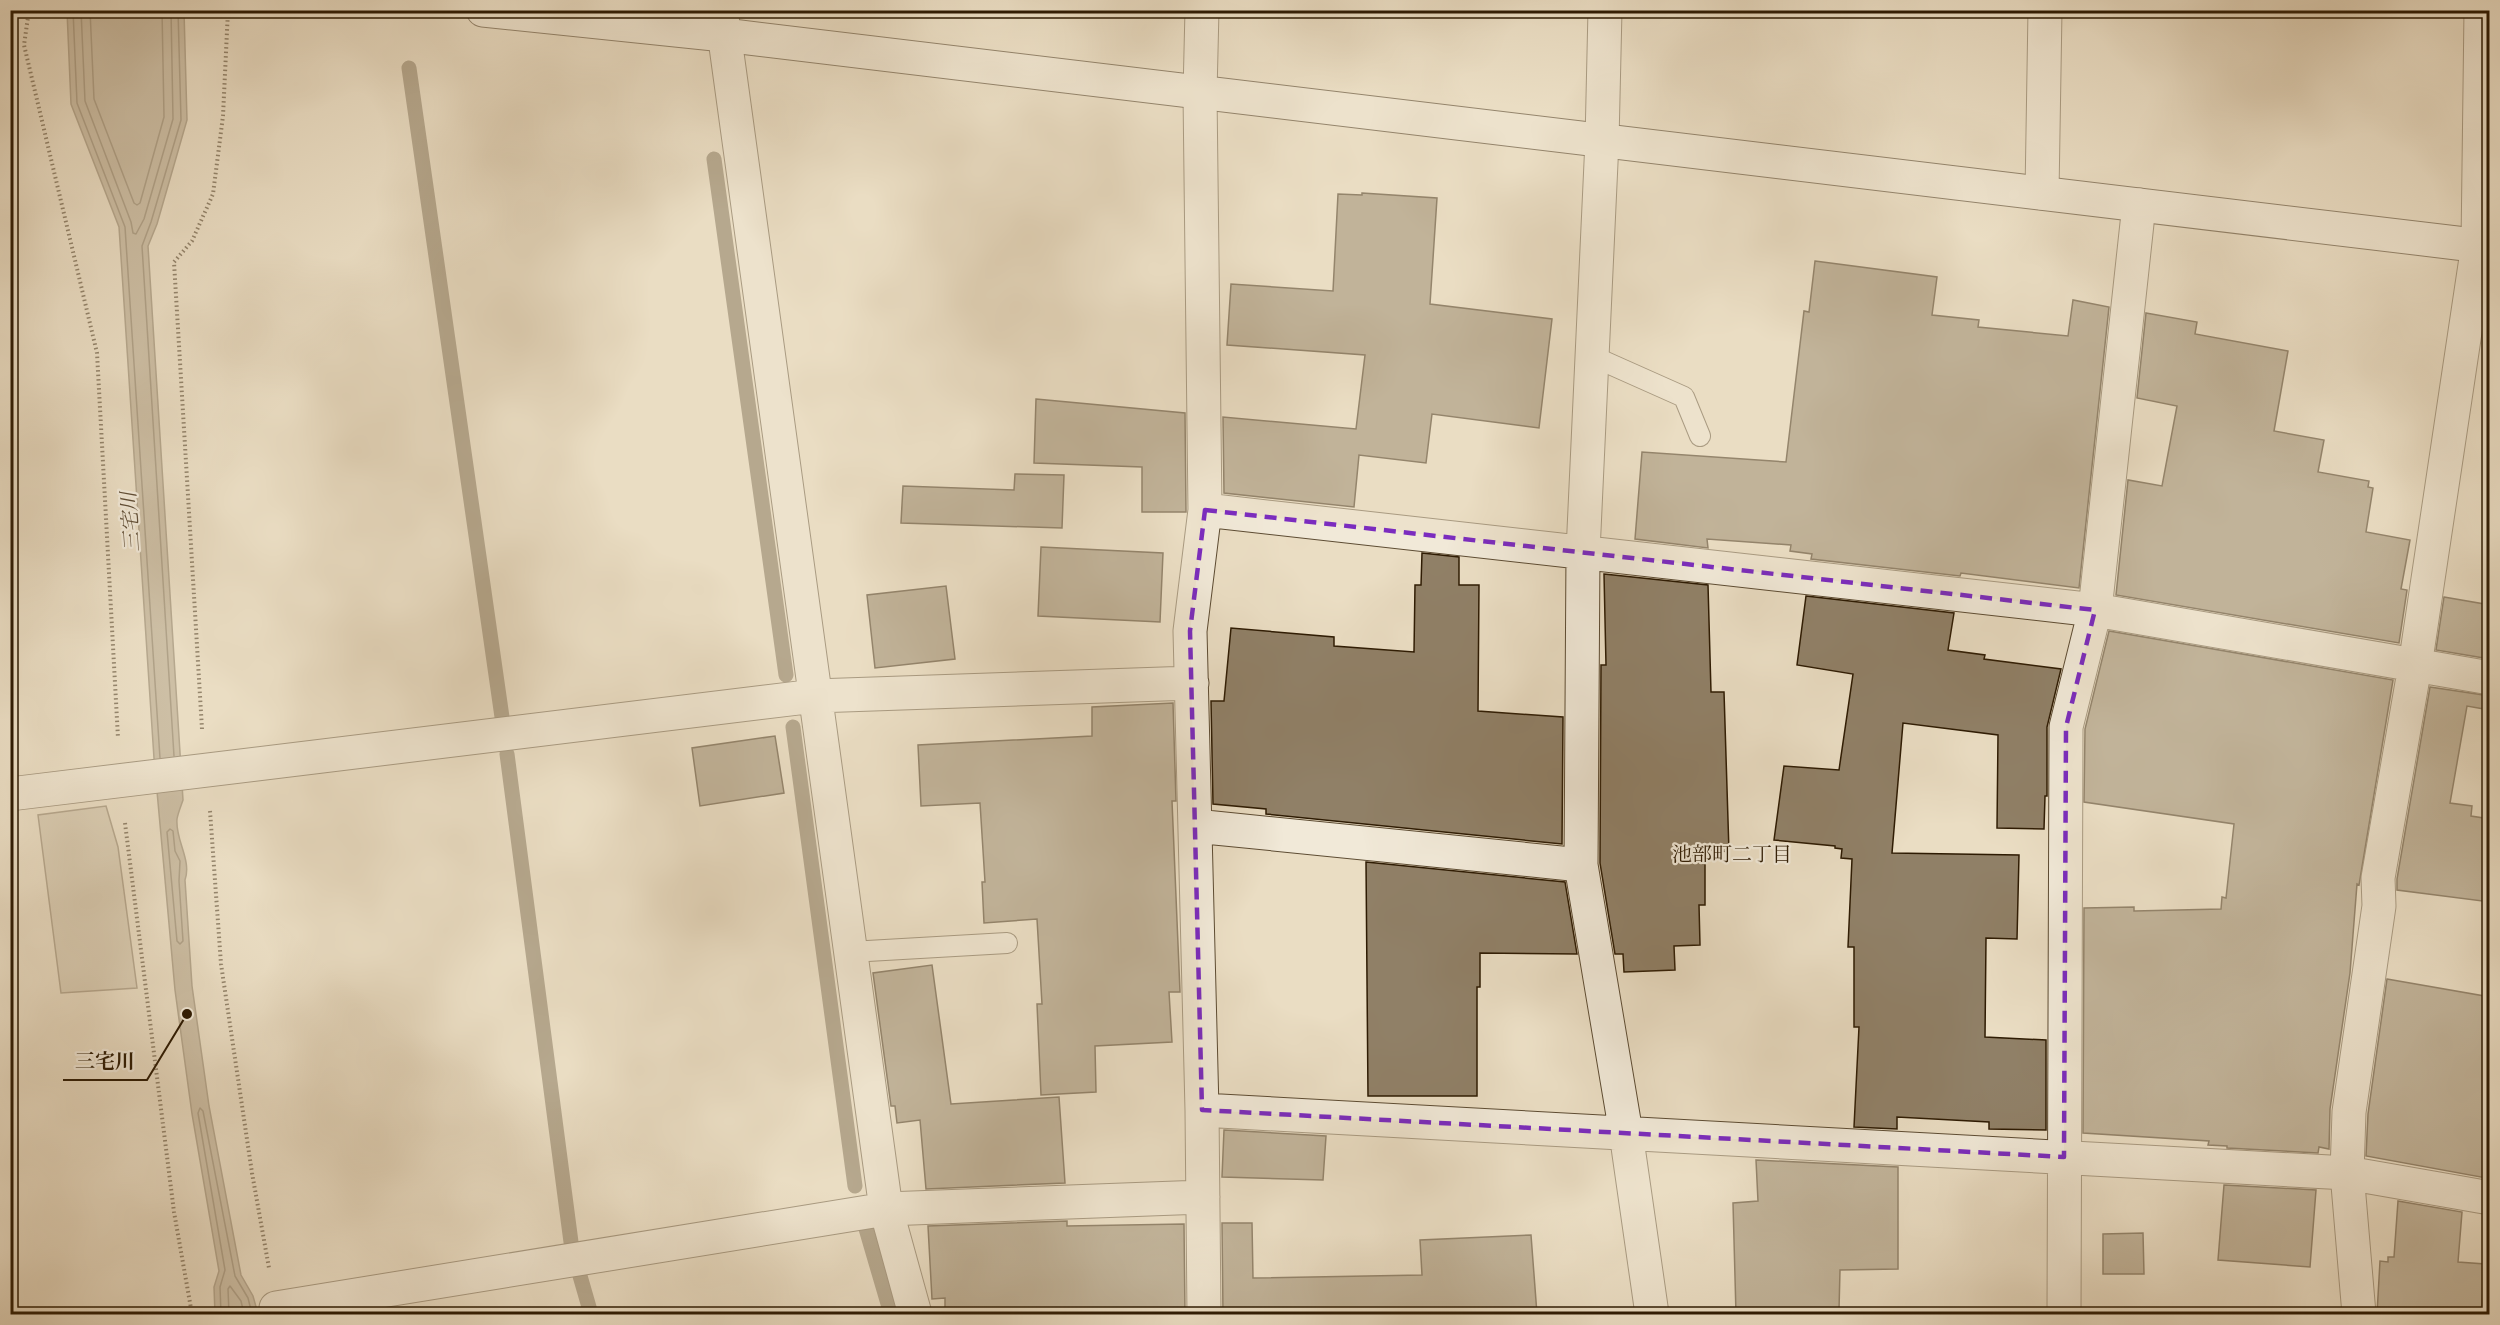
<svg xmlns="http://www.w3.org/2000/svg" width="2500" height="1325" font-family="'Libre Caslon Text','Noto Serif JP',serif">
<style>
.green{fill:#cabca2;stroke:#7c6c52;stroke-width:1.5}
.water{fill:#aa9b82;stroke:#78684f;stroke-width:1.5}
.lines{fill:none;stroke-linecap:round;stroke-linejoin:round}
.shore{stroke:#6c5b42;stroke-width:1.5}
.stream{stroke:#78684f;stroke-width:15}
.building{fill:#908067;stroke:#2e1b03;stroke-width:1.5}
.lane-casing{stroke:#5d4c33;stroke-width:22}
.street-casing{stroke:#5d4c33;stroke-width:35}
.secondary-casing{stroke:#2e1b03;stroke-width:35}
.path{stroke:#2e1b03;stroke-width:4;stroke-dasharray:1.5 3;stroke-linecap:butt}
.lane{stroke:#f1e9d8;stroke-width:20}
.street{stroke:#f1e9d8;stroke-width:33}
.secondary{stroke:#f1e9d8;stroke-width:33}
.marked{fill:none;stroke:#7b2cbf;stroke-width:4.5;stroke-dasharray:12 8;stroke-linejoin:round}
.labels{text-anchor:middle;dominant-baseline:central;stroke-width:4.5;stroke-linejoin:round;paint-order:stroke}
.water-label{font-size:20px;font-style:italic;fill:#604e36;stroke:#f1e9d8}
.neighbourhood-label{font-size:20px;fill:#2e1b03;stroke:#f1e9d8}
.leader{fill:none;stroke:#2e1b03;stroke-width:2}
.callout-dot{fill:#2e1b03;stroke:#f1e9d8;stroke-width:2}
.callout-label{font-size:20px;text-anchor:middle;font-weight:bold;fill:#2e1b03;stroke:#f1e9d8;stroke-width:4.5;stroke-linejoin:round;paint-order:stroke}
</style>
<rect width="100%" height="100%" fill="#eaddc3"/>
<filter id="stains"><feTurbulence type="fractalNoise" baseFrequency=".00333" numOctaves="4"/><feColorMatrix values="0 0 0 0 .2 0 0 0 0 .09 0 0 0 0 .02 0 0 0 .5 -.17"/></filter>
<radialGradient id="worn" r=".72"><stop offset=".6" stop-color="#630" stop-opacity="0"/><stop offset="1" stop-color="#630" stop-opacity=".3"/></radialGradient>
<!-- green -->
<path class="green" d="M106,806L118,847L137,988L61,993L38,815Z"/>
<!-- water -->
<path class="water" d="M67,11H184L187,120L157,224L148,246L183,800C181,806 178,813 177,819C175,840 192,860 185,880L192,986L209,1106L241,1275L253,1296L258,1314H215L214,1287L219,1271L192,1114L175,990L154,758L119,227L71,104Z"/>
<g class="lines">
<!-- shore -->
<path class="shore" d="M73,10L77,103L125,227L160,758
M81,10L85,101L131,222L133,233L136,234L144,219L173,119L171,10
M90,10L94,99L134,203L137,205L140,203L164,117L162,10
M174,756L142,246L151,222L181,120L178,10
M170,829L173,831L175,851L180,861L179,881L183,941L180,944L177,941L167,832Z
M221,1314L220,1287L225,1270L198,1113L200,1108L203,1111L235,1276L248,1298L252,1314
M229,1314L228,1289L230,1286L241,1301L244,1314"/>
<!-- stream -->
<path class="stream" d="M409,68L502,717
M714,159L786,675
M793,727L855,1186
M507,754L571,1242
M864,1222L891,1314
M578,1269L591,1314"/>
</g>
<!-- building -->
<path class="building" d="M1362,193L1437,198L1430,304L1552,319L1539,428L1432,414L1426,463L1359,455L1354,507L1224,493L1223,417L1356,429L1365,355L1227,345L1231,284L1333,291L1338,194L1362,195Z
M1815,261L1937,277L1932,315L1979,320L1978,327L2068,336L2073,300L2109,307L2079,588L1961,573L1960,576L1811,559L1812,554L1790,551L1791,545L1707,539L1708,548L1635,539L1642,452L1786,462L1804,311L1809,312Z
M2146,313L2197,322L2195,334L2288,351L2274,431L2324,440L2318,472L2369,481L2368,487L2373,488L2366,532L2410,540L2401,589L2407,590L2399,643L2116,595L2128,480L2162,486L2177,406L2137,398Z
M1036,399L1185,413L1186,512H1142V467L1034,463Z
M1015,474L1064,475L1062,528L901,523L903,486L1014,490Z
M1041,547L1163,553L1160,622L1038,616Z
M1422,553L1459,557V585H1479L1478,711L1563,717L1562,844L1266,814V809L1213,804L1211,701H1224L1231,628L1334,637V646L1414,652L1415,585H1421Z
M1604,574L1708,585L1711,692H1724L1729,852L1705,849V905H1699L1700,945L1674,946L1675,970L1624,972L1623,954H1615L1600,863L1601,665H1606Z
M946,586L955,659L875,668L867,595Z
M1806,596L1954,613L1948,650L1985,655L1984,659L2061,669L2047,727V796H2045L2044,829L1997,828L1998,735L1903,723L1892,853L2019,855L2017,939L1986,938L1985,1037L2046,1040V1130L1989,1129V1122L1897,1117V1129L1854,1127L1859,1027H1854V947H1848L1852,859L1841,858L1842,849L1835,848V846L1774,840L1784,766L1839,770L1853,674L1797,665Z
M2444,597L2490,605V659L2436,650Z
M2109,631L2393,680L2359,885L2357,884L2350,973L2330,1109L2329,1149L2319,1147L2318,1153L2227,1148V1146L2208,1145L2209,1141L2083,1133L2084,908L2134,907V911L2221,909L2222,897L2226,898L2234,824L2084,802L2085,729Z
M2430,687L2490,696V710L2467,706L2450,803L2472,806L2471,816L2490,819V902L2397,890V879Z
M1173,703L1176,801H1172L1180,992H1169L1172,1042L1095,1046L1096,1092L1041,1095L1037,1004H1042L1037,919L984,923L982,882H985L980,803L921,806L918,745L1092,736V707Z
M775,736L784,793L700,806L692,748Z
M1366,862L1565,882L1577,954L1480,953V987H1477V1096H1368Z
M932,965L951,1104L1059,1097L1065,1183L926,1189L920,1120L897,1123L895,1106H891L873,973Z
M2387,979L2490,997V1157L2486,1178L2366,1156L2368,1114Z
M1224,1130L1326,1136L1323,1180L1222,1177Z
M1756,1160L1898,1167V1269L1840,1270L1839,1310L1736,1314L1733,1203L1758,1201Z
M2224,1185L2316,1190L2310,1267L2218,1260Z
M2398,1201L2462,1212L2458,1262L2485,1264L2481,1314H2377L2380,1261L2388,1262V1257H2394Z
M1067,1221V1226L1184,1224L1185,1314H945V1298L932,1299L928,1226Z
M1222,1223H1252L1253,1278L1422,1275L1420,1240L1531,1235L1537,1314H1223Z
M2143,1233L2144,1274H2103V1234Z"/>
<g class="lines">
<!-- lane casing -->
<g class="lane-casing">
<path id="lane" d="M1592,356L1684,397L1700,436
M850,952L1007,943"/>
</g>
<!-- street casing -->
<g class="street-casing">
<path id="street" d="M721,10L886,1209L915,1314
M1202,10L1200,93L1205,510L1190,631L1202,1110L1204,1314
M1605,10L1602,141L1583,552L1581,865L1626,1133L1652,1314
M2042,193L2045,10
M1205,510L2095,610L2490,678
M10,794L815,696L1192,683
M1195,826L1581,865
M1202,1110L2347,1173L2490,1198
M276,1308L886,1209L1203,1197
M2064,1314L2066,727L2095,610L2139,205
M2359,1314L2347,1173L2349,1112L2379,906L2378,878L2415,666L2478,245L2481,10"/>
</g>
<!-- secondary casing -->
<g class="secondary-casing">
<path id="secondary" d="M483,10L724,35L2490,247"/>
</g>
<!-- path -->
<path class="path" d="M29,10L24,45L97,353L118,738
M202,729L174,262L192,241L213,194L223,116L228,10
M210,811L221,964L252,1173L269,1268
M125,823L174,1212L192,1314"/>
<!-- lane -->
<use href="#lane" class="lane"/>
<!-- street -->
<use href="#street" class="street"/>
<!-- secondary -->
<use href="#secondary" class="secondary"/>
</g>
<!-- marked area -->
<path d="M0 0H2500V1325H0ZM1205,510L2095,610L2066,727L2064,1157L1202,1110L1190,631Z" fill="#eaddc3" fill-opacity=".55" fill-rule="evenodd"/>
<path class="marked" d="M1205,510L2095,610L2066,727L2064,1157L1202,1110L1190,631Z"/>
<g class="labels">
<!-- water labels -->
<g class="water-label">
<text transform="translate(130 522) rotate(-94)">三宅川</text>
</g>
<!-- neighbourhood labels -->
<g class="neighbourhood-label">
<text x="1732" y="854">池部町二丁目</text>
</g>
</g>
<!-- callouts -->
<path class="leader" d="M187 1014L147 1080H63"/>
<circle class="callout-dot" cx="187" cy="1014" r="6"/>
<g class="callout-label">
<text x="105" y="1068">三宅川</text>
</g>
<!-- margin -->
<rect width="2500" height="1325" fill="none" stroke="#eaddc3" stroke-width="36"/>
<rect x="12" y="12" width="2476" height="1301" fill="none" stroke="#2e1b03" stroke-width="3"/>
<rect x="18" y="18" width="2464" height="1289" fill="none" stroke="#2e1b03" stroke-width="1.5"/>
<rect width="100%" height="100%" filter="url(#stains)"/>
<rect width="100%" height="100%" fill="url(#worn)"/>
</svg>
